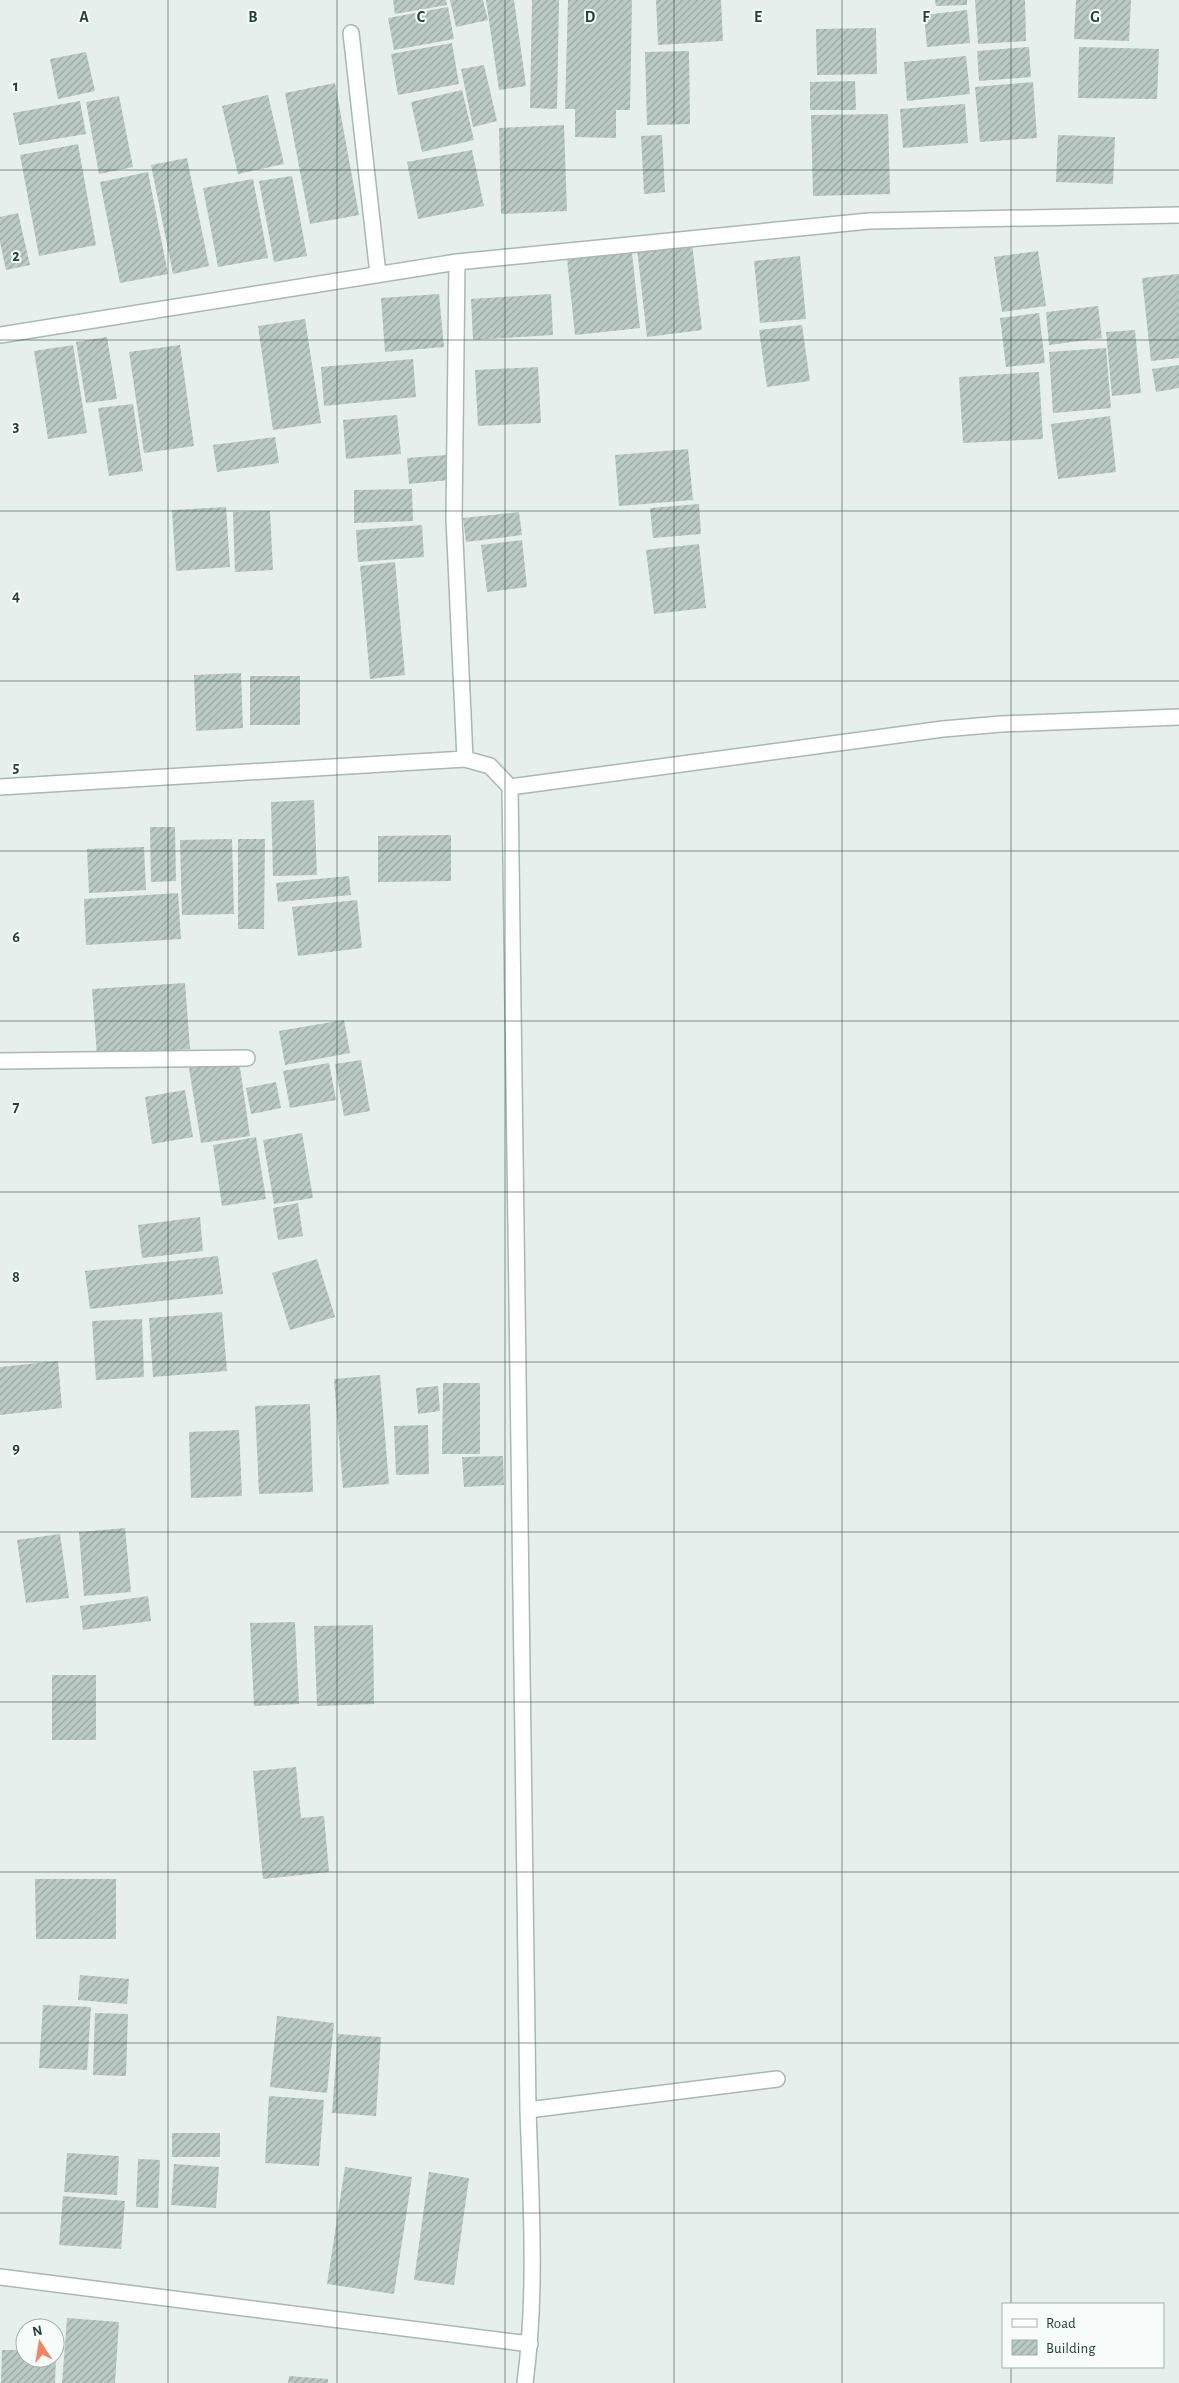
<svg xmlns="http://www.w3.org/2000/svg" width="1179" height="2383" font-family="'Alegreya Sans',sans-serif">
<style>
.building{fill:url(#building-hatch)}
.lines{fill:none;stroke-linecap:round;stroke-linejoin:round}
.street-casing{stroke:#a8b8b2;stroke-width:18}
.street{stroke:#fff;stroke-width:15}
.grid{fill:none;stroke:#24423a;stroke-width:1;stroke-opacity:0.55}
.grid-label{font-size:16px;text-anchor:middle;font-weight:bold;fill:#24423a;stroke:#f7fbf9;stroke-width:4;stroke-linejoin:round;paint-order:stroke}
</style>
<defs>
<pattern id="building-hatch" width="6" height="6" patternUnits="userSpaceOnUse" patternTransform="scale(1.25)"><rect width="6" height="6" fill="#bbcac4"/><path d="M-1 1l2-2M0 6l6-6M5 7l2-2" fill="none" stroke="#98a6a0"/></pattern>
</defs>
<rect width="100%" height="100%" fill="#e6efeb"/>
<!-- building -->
<path class="building" d="M393,0H446L447,5L395,14Z
M450,0H483L488,20L456,27Z
M486,0H514L526,86L499,90Z
M532,0H559L557,109L530,108Z
M568,0H632L630,110H616V138L575,137V109H565Z
M656,0H721L723,41L658,45Z
M935,0H967V5L936,6Z
M975,0H1025L1026,41L978,44Z
M1076,0H1131L1129,41L1074,39Z
M448,7L454,39L394,50L388,18Z
M967,10L970,43L927,47L924,15Z
M876,28L877,74L817,75L816,29Z
M452,43L459,84L398,95L391,54Z
M1029,47L1031,77L979,81L977,51Z
M1079,47L1159,49L1157,99L1078,98Z
M689,51L690,124L647,125L645,52Z
M86,52L95,91L58,99L50,59Z
M966,56L970,94L907,101L904,62Z
M484,65L497,121L473,127L461,69Z
M855,81L856,110H810V82Z
M1033,82L1037,138L980,142L975,87Z
M335,83L359,215L310,224L285,93Z
M462,90L474,140L422,152L411,102Z
M268,95L284,164L238,174L222,106Z
M119,96L133,167L99,174L86,102Z
M80,101L86,134L19,145L13,113Z
M965,104L968,143L903,148L900,109Z
M888,114L890,194L813,196L811,115Z
M564,125L567,211L501,214L499,128Z
M662,135L665,192L644,194L641,136Z
M1058,135L1115,137L1113,184L1056,182Z
M78,144L96,245L39,256L20,155Z
M472,150L484,206L418,219L407,162Z
M187,158L209,266L173,274L151,165Z
M148,172L168,274L120,283L100,182Z
M292,176L307,256L274,262L259,181Z
M253,179L268,258L218,267L203,188Z
M18,213L30,265L6,270L0,242V217Z
M692,243L702,330L647,337L637,249Z
M1038,251L1046,306L1002,312L994,257Z
M632,253L640,328L575,335L567,259Z
M800,256L806,319L760,323L754,261Z
M1179,274V358L1151,361L1142,278Z
M439,294L444,347L385,352L381,298Z
M551,294L553,335L473,340L471,299Z
M1098,306L1102,338L1049,345L1046,312Z
M1039,313L1045,363L1006,367L1000,318Z
M305,319L321,423L273,430L258,326Z
M802,325L810,381L767,387L759,330Z
M1135,330L1141,393L1112,396L1106,332Z
M107,337L117,399L86,403L76,342Z
M73,345L87,433L48,439L34,351Z
M180,345L194,446L144,453L129,352Z
M1106,348L1111,408L1053,413L1049,352Z
M413,359L416,397L324,406L321,367Z
M1179,365V388L1156,392L1152,369Z
M538,367L541,423L478,426L475,370Z
M1039,372L1043,439L963,443L959,377Z
M133,404L143,471L109,476L98,408Z
M397,415L401,454L346,459L343,420Z
M1110,416L1116,472L1058,479L1051,424Z
M275,437L279,463L217,472L213,445Z
M688,449L693,500L619,506L615,455Z
M447,455L449,480L409,484L407,458Z
M412,489L413,521L354,523V490Z
M699,504L701,534L653,538L650,508Z
M226,507L230,567L176,571L172,510Z
M270,511L273,570L235,572L233,512Z
M519,512L522,535L466,542L463,518Z
M422,525L424,557L358,562L356,530Z
M522,540L527,587L487,592L481,545Z
M699,544L706,608L654,614L646,550Z
M395,562L405,675L370,679L360,566Z
M241,673L243,728L196,731L194,675Z
M250,676H300V725H250Z
M314,800L317,875L273,876L271,802Z
M150,827H175L176,881L151,882Z
M451,835V881L378,882V836Z
M232,839L234,914L182,915L180,840Z
M238,839H265L264,929H238Z
M144,847L146,890L89,893L87,849Z
M349,876L351,895L278,902L276,883Z
M178,893L181,939L86,945L84,899Z
M357,900L362,948L298,956L292,907Z
M185,983L190,1049L97,1055L92,989Z
M344,1020L350,1053L285,1065L279,1031Z
M361,1060L370,1111L344,1116L335,1064Z
M239,1061L250,1136L201,1143L189,1068Z
M329,1063L336,1100L290,1108L283,1071Z
M276,1082L281,1108L251,1114L246,1088Z
M185,1090L193,1137L152,1144L145,1097Z
M302,1133L313,1198L274,1204L263,1140Z
M256,1137L266,1199L222,1206L213,1145Z
M298,1203L303,1236L278,1240L273,1208Z
M200,1217L203,1251L142,1258L138,1225Z
M218,1256L223,1294L90,1309L85,1271Z
M317,1259L335,1317L290,1330L272,1273Z
M222,1312L227,1371L153,1377L149,1318Z
M142,1319L144,1377L96,1380L92,1321Z
M58,1361L62,1408L0,1415V1367Z
M380,1375L389,1484L343,1488L334,1379Z
M443,1383H480V1454H442Z
M438,1386L440,1411L418,1414L416,1388Z
M310,1404L313,1492L259,1494L255,1406Z
M428,1425L429,1474L396,1475L394,1426Z
M239,1430L242,1496L191,1498L189,1432Z
M503,1456L504,1485L464,1487L462,1457Z
M125,1528L131,1592L84,1596L79,1532Z
M60,1534L69,1598L26,1603L17,1540Z
M148,1596L151,1621L83,1630L80,1606Z
M295,1622L299,1704L254,1706L250,1623Z
M373,1625L374,1704L317,1706L314,1626Z
M52,1675H96V1740H52Z
M296,1767L301,1818L324,1816L329,1872L263,1879L253,1771Z
M35,1879H116V1939H36Z
M80,1975L129,1979L127,2004L78,2000Z
M43,2005L91,2007L87,2070L39,2068Z
M95,2013L128,2014L126,2076L93,2075Z
M277,2016L334,2023L327,2093L270,2087Z
M338,2034L381,2037L376,2116L332,2113Z
M269,2096L324,2100L319,2166L265,2163Z
M172,2133H220V2157H172Z
M67,2153L119,2156L117,2195L64,2192Z
M138,2159L160,2160L158,2208L136,2207Z
M174,2164L219,2167L216,2208L171,2205Z
M345,2167L412,2177L394,2294L327,2284Z
M429,2172L469,2178L454,2285L414,2280Z
M63,2196L125,2201L121,2249L59,2245Z
M67,2318L119,2322L115,2383H62Z
M2,2350H25V2358H56L55,2383H1Z
M289,2376L328,2379V2383H288Z"/>
<g class="lines">
<!-- street casing -->
<g class="street-casing">
<path id="street" d="M351,33L378,274
M457,262L454,518L465,759L490,766L510,787L943,729L1001,724L1179,717
M0,335L457,262L869,221L1179,215
M0,787L465,759
M510,787L528,2110C531,2201 537,2293 525,2383
M0,1061L247,1058
M528,2110L777,2079
M0,2277L530,2344"/>
</g>
<!-- street -->
<use href="#street" class="street"/>
</g>
<!-- grid -->
<path class="grid" d="M168,0V2383M337,0V2383M505,0V2383M674,0V2383M842,0V2383M1011,0V2304M0,170H1179M0,340H1179M0,511H1179M0,681H1179M0,851H1179M0,1021H1179M0,1192H1179M0,1362H1179M0,1532H1179M0,1702H1179M0,1872H1179M0,2043H1179M0,2213H1179M1011,2367V2383"/>
<g class="grid-label">
<text x="84" y="22">A</text>
<text x="253" y="22">B</text>
<text x="421" y="22">C</text>
<text x="590" y="22">D</text>
<text x="758" y="22">E</text>
<text x="926" y="22">F</text>
<text x="1095" y="22">G</text>
<text x="16" y="91">1</text>
<text x="16" y="261">2</text>
<text x="16" y="431">3</text>
<text x="16" y="601">4</text>
<text x="16" y="772">5</text>
<text x="16" y="942">6</text>
<text x="16" y="1112">7</text>
<text x="16" y="1282">8</text>
<text x="16" y="1453">9</text>
</g>
<!-- legend -->
<rect x="1002" y="2303" width="162" height="65" fill="#f7fbf9" stroke="#a3b1ad"/>
<rect x="1012" y="2319" width="25" height="8" fill="#ffffff" stroke="#a3b1ad"/>
<text x="1046" y="2328" font-size="15" fill="#24423a">Road</text>
<rect x="1012" y="2340" width="25" height="15" fill="url(#building-hatch)" stroke="#a3b1ad"/>
<text x="1046" y="2353" font-size="15" fill="#24423a">Building</text>
<!-- north arrow -->
<g transform="translate(40 2343) rotate(348)"><circle r="24" fill="#f7fbf9" stroke="#a3b1ad"/>
<path d="M0-4L9 19L0 12L-9 19Z" fill="#f4845f"/>
<text y="-8" font-size="14" font-weight="bold" text-anchor="middle" fill="#24423a">N</text>
</g>
</svg>
